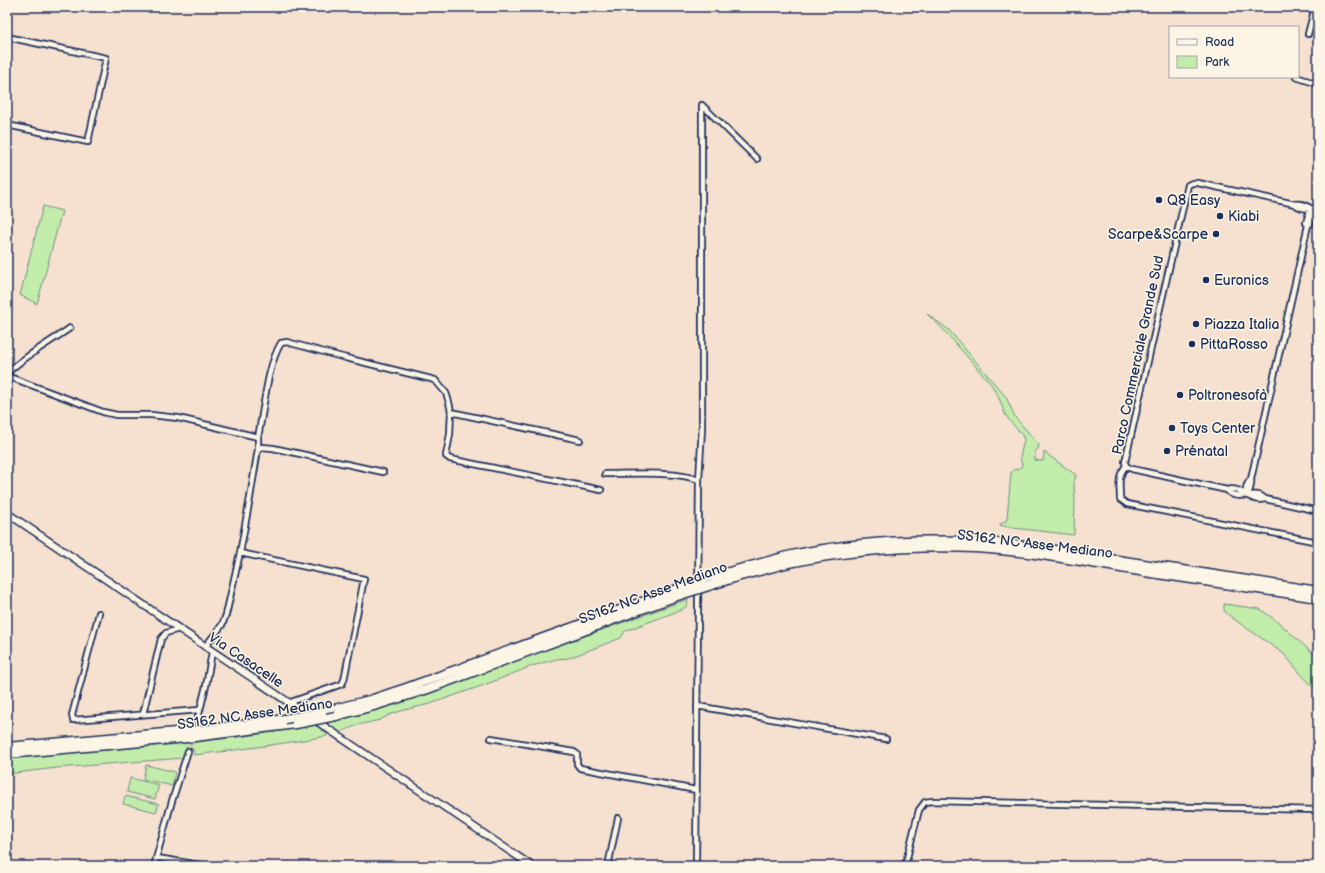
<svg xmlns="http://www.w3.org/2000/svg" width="1325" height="873" font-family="'Balsamiq Sans',sans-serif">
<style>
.green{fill:#c2eca9;stroke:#6e8e84}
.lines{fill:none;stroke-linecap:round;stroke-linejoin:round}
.street-tunnel{stroke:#cabdb9;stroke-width:4.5;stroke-dasharray:4.5 2;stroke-linecap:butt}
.street-casing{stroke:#1b2f5e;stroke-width:8}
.secondary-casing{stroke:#1b2f5e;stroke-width:9}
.highway-casing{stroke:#1b2f5e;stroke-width:11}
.street{stroke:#fcf5e5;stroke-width:4.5}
.secondary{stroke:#fcf5e5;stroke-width:6}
.highway{stroke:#fcf5e5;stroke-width:8}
.highway-bridge-casing{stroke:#1b2f5e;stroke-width:11;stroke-linecap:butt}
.highway-bridge{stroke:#fcf5e5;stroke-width:8}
.poi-dot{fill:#1b2f5e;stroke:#fcf5e5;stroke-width:1.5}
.labels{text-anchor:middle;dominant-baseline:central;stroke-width:3;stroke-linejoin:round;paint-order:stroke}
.poi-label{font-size:14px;fill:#1b2f5e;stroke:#fcf5e5;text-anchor:start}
.street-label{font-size:14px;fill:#1b2f5e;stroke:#fcf5e5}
</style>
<rect width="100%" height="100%" fill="#f6e1d0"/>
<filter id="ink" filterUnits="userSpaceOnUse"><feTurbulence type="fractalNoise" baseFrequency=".025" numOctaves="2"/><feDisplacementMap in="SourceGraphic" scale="8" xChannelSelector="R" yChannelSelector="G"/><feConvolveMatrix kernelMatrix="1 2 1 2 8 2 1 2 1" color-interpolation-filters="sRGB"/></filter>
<g filter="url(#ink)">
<!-- green -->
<path class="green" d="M43,206L62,211L37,304L20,295Z
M927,314L948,329L1006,397L1015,417L1039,445L1038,449L1035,452V460L1043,461L1044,452L1076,475L1074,483L1075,502L1074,535L1013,528L999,525L1006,521L1007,518L1011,473L1013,470L1020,468L1022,465L1020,457L1024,440L1022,435L1009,420L1005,414L999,398L991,384L942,328Z
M688,599L687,606L681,610L625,631L621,638L569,658L557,659L532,666L487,684L430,704L404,710L389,715L380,720L358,725L338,733L327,723L413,698Z
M1224,604L1260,609L1278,622L1318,658V692L1300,673L1284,654L1235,620L1224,611Z
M315,725L325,731L327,736C282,744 238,750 194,755L193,749H186L183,758L57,768L7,774V758C109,749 214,744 315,725Z
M146,765L175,772L172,786L143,779Z
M130,778L159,785L155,799L127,792Z
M125,796L159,804L156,812L123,804Z"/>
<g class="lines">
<!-- street-tunnel -->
<path class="street-tunnel" d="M188,751L197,722"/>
<!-- street casing -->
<g class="street-casing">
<path id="street" d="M1308,34L1315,7
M7,37L106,58L88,142L7,125
M1296,77L1318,84
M1295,204C1302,211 1310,208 1318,208
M1318,212C1310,209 1304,202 1295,204L1198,183H1192L1188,185L1125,462L1126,466L1132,469L1227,490C1241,485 1251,504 1265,499L1318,511
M1308,225L1306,223L1309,213L1312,209
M7,373C26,355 49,343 70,328
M7,376L103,412L117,415H151L178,418L258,437C264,409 267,366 281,343L287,342L346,358L435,380L446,393L449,402L451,412L450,434L446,456L450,459L601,490
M451,412L580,440
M258,449L262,447L273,448L383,472
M1126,466C1117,476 1120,485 1120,499L1127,504L1318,542
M605,474C630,474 677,471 699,480
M1227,490C1236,503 1255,488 1265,499
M1247,495C1245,489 1246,484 1251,479
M1247,496C1250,490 1252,485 1251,479L1308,225L1310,224L1313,214L1312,209
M240,553L364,579L344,680L342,684L288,703
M99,613L72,715L73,720L200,710
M205,647L222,625L226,615L240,553L250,498L258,449V437
M697,706L886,739
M143,714L161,639L166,633L179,629
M197,722L206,686L212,652
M491,738L574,752L577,754V764L580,768L696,790
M157,858L206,866
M154,866L172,801L188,751
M608,866L618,818
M696,866L699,480L702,428V105L757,159
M905,866L919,810L925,802L932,801L1318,810"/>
</g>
<!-- secondary casing -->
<g class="secondary-casing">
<path id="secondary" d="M7,513L532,866"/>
</g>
<!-- highway casing -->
<g class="highway-casing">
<path id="highway" d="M787,556C850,542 915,538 980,542C1028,544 1076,554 1124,561C1188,571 1253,581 1318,591
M789,563C852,550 910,545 975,548C1030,551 1090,563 1145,572C1203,581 1260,589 1318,598
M322,712L370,700L409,687L672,591
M336,716L374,706L425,690L674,597
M7,747L210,729L285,719
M7,754L187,738L296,724"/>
</g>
<!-- street -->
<use href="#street" class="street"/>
<!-- secondary -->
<use href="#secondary" class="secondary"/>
<!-- highway -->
<use href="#highway" class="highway"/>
<!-- highway-bridge casing -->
<g class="highway-bridge-casing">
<path id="highway-bridge" d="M672,591L707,578L787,556
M674,597L737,577L789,563
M285,719L322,712
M296,724L336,716"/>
</g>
<!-- highway-bridge -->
<use href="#highway-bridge" class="highway-bridge"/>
</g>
</g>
<!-- markers -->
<g class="poi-dot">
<circle cx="1159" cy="200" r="4"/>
<circle cx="1220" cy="216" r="4"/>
<circle cx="1216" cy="234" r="4"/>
<circle cx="1206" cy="280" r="4"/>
<circle cx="1196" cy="324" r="4"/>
<circle cx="1192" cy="344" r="4"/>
<circle cx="1180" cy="395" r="4"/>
<circle cx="1172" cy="428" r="4"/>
<circle cx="1167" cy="451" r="4"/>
</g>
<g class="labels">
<!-- poi labels -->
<g class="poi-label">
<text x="1167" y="200">Q8 Easy</text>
<text x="1228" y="216">Kiabi</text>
<text x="1208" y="234" text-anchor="end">Scarpe&amp;Scarpe</text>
<text x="1214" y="280">Euronics</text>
<text x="1204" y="324">Piazza Italia</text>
<text x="1200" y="344">PittaRosso</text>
<text x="1188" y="395">Poltronesofà</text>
<text x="1180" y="428">Toys Center</text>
<text x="1175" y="451">Prénatal</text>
</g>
<!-- street labels -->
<g class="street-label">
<text transform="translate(1138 355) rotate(-78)">Parco Commerciale Grande Sud</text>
<text transform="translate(1035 544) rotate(7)">SS162 NC Asse Mediano</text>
<text transform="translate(653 593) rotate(-20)">SS162 NC Asse Mediano</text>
<text transform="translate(246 660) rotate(34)">Via Casacelle</text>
<text transform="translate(255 714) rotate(-8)">SS162 NC Asse Mediano</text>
</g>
</g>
<!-- margin -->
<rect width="1325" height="873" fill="none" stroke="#fcf5e5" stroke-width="24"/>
<rect x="12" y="12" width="1301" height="849" fill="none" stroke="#1b2f5e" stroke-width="1.5" filter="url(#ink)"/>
<!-- legend -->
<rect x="1169" y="26" width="130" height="52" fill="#fcf5e5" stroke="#a2a6af"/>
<rect x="1177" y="39" width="20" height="6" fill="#fcf5e5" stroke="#a2a6af"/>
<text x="1205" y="46" font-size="12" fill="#1b2f5e">Road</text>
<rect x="1177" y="56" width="20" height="12" fill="#c2eca9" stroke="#a2a6af"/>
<text x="1205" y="66" font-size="12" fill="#1b2f5e">Park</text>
</svg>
